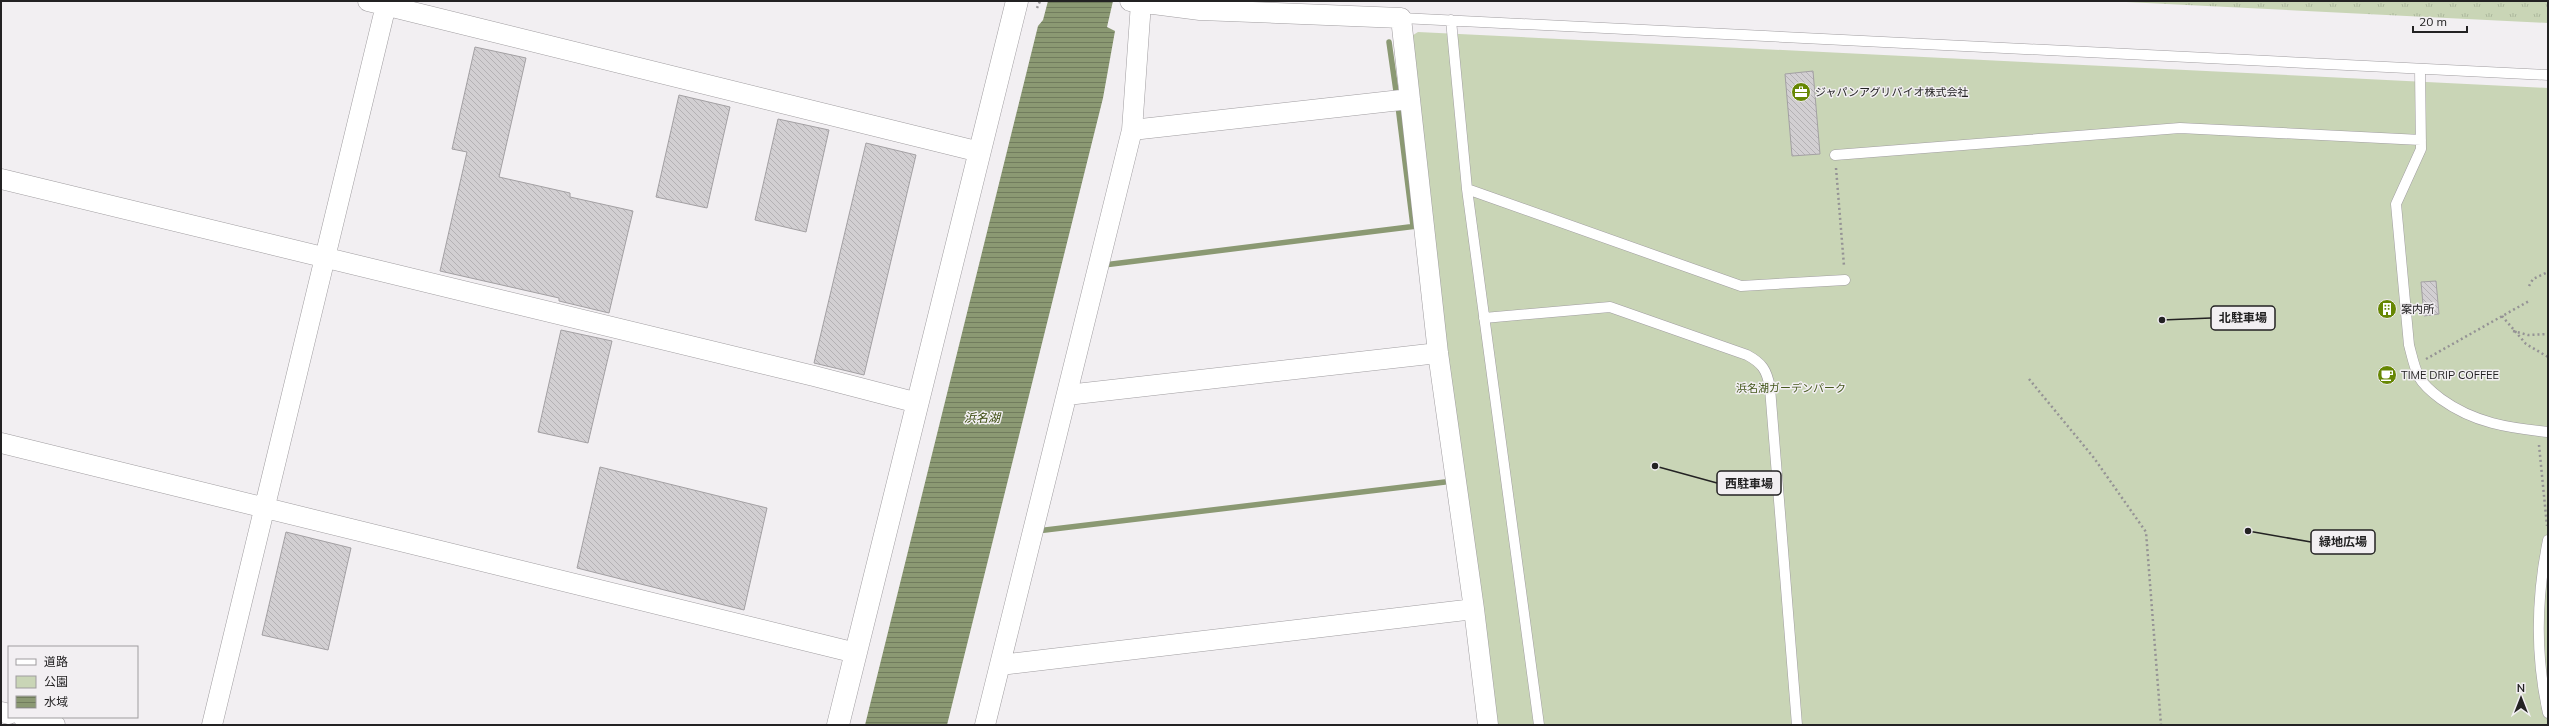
<svg xmlns="http://www.w3.org/2000/svg" width="2549" height="726" font-family="Mulish,'Noto Sans JP',sans-serif">
<style>
.grass{fill:url(#grass-tufts)}
.green{fill:#c9d5b6}
.water{fill:url(#water-rules)}
.lines{fill:none;stroke-linecap:round;stroke-linejoin:round}
.stream{stroke:#8b9973;stroke-width:5.5}
.building{fill:url(#building-back-hatch);stroke:#a3a0a3}
.service-casing{stroke:#a09da0;stroke-width:11}
.minor-casing{stroke:#a09da0;stroke-width:21}
.tertiary-casing{stroke:#a09da0;stroke-width:23}
.path{stroke:#959395;stroke-width:2.5;stroke-dasharray:2 3;stroke-linecap:butt}
.service{stroke:#fff;stroke-width:10}
.minor{stroke:#fff;stroke-width:20}
.tertiary{stroke:#fff;stroke-width:22}
.labels{text-anchor:middle;dominant-baseline:central;stroke-width:3;stroke-linejoin:round;paint-order:stroke}
.poi-label{font-size:11px;fill:#232223;stroke:#f2eff2;text-anchor:start}
.park-label{font-size:11px;fill:#46591e;stroke:#f2eff2}
.water-label{font-size:12px;font-style:italic;fill:#354708;stroke:#f2eff2}
.leader{fill:none;stroke:#232223;stroke-width:1.5}
.callout-dot{fill:#232223;stroke:#f2eff2;stroke-width:1.5}
.callout{fill:#f2eff2;stroke:#232223;stroke-width:1.5}
.callout-label{font-size:12px;text-anchor:middle;font-weight:bold;fill:#232223}
</style>
<defs>
<pattern id="grass-tufts" width="24" height="20" patternUnits="userSpaceOnUse"><rect width="24" height="20" fill="#c9d5b6"/><path d="M3 7l-1-3M5 7V3M7 7l1-3M15 17l-1-3M17 17v-4M19 17l1-3" fill="none" stroke="#acb79c"/></pattern>
<pattern id="water-rules" width="6" height="5" patternUnits="userSpaceOnUse"><rect width="6" height="5" fill="#8b9973"/><path d="M0 2.5h6" fill="none" stroke="#717c5e"/></pattern>
<pattern id="building-back-hatch" width="6" height="6" patternUnits="userSpaceOnUse"><rect width="6" height="6" fill="#d2cfd2"/><path d="M-1 5l2 2M0 0l6 6M5-1l2 2" fill="none" stroke="#b4b1b4"/></pattern>
</defs>
<rect width="100%" height="100%" fill="#f2eff2"/>
<!-- grass -->
<path class="grass" d="M2106,1H2548V23Z"/>
<!-- green -->
<path class="green" d="M1418,32L2548,88V725H1491L1410,37Z"/>
<!-- water -->
<path class="water" d="M1048,1H1113L1107,27L1115,31L1103,98L947,725H865L1038,26L1043,20Z"/>
<g class="lines">
<!-- stream -->
<path class="stream" d="M1389,42L1396,91
M1398,106L1413,226
M1104,265L1417,226
M1037,531L1445,482"/>
</g>
<!-- building -->
<path class="building" d="M475,47L526,58L499,177L570,193V197L633,211L609,313L559,301V298L440,271L467,152L452,149Z
M1813,71L1820,154L1792,156L1785,74Z
M679,95L730,107L707,208L656,197Z
M778,119L829,130L806,232L755,220Z
M866,143L916,155L864,375L814,363Z
M2436,281L2439,314L2424,316L2421,282Z
M561,330L612,341L588,443L538,432Z
M600,467L767,508L744,610L577,568Z
M286,532L351,548L328,650L262,635Z"/>
<g class="lines">
<!-- service casing -->
<g class="service-casing">
<path id="service" d="M1401,18L2548,75
M1451,20L1467,189L1539,725
M2420,69L2421,149L2396,204L2409,345C2412,356 2414,367 2419,377C2424,386 2433,393 2441,399C2474,423 2509,428 2548,432
M1835,155L2180,128L2421,140
M1467,189L1741,286L1845,280
M1484,318L1610,307L1747,355C1762,363 1767,370 1770,388L1797,725
M2548,540C2536,599 2535,655 2548,713"/>
</g>
<!-- minor casing -->
<g class="minor-casing">
<path id="minor" d="M368,1L980,152
M1130,1L1200,10L1401,18L1438,353L1474,609L1488,725
M1132,130L1410,99
M1,179L814,376L918,403
M1067,395L1438,353
M1,443L856,653
M1000,665L1474,609
M1,712L9,714
M23,717L55,725
M212,725L387,1
M985,725L1132,130L1141,3"/>
</g>
<!-- tertiary casing -->
<g class="tertiary-casing">
<path id="tertiary" d="M838,725L1017,1"/>
</g>
<!-- path -->
<path class="path" d="M1037,8L1040,1
M1836,168L1844,266
M2529,286L2533,279L2548,272
M2502,316L2526,344L2548,357
M2513,331L2528,335L2548,334
M2426,359L2529,301
M2029,379L2094,458L2146,532L2161,725
M2539,445L2547,526"/>
<!-- service -->
<use href="#service" class="service"/>
<!-- minor -->
<use href="#minor" class="minor"/>
<!-- tertiary -->
<use href="#tertiary" class="tertiary"/>
</g>
<!-- icons -->
<defs>
<g id="office-disc" transform="scale(1)"><circle r="9.5" fill="#668703" stroke="#f2eff2"/><path d="M-6-3h4V-5.5h4V-3h4V5H-6ZM-1-4.5V-3h2v-1.5ZM-6 0V1H6V0Z" fill="#fff"/></g>
<g id="building-disc" transform="scale(1)"><circle r="9.5" fill="#668703" stroke="#f2eff2"/><path d="M-4-6H4V6H1V3H-1V6H-4ZM-2.5-4.3h1.7v1.8h-1.7ZM.8-4.3h1.7v1.8H.8ZM-2.5-1h1.7V.8h-1.7ZM.8-1h1.7V.8H.8Z" fill="#fff"/></g>
<g id="cafe-disc" transform="scale(1)"><circle r="9.5" fill="#668703" stroke="#f2eff2"/><path d="M-5.5-4.5H6V0H3Q3 3.5 0 3.5H-2.5Q-5.5 3.5-5.5 0ZM3-3.2v2h1.7v-2ZM-6 4.5H4V6H-6Z" fill="#fff"/></g>
</defs>
<g fill-rule="evenodd">
<use href="#office-disc" x="1801" y="92"/>
<use href="#building-disc" x="2387" y="309"/>
<use href="#cafe-disc" x="2387" y="375"/>
</g>
<g class="labels">
<!-- poi labels -->
<g class="poi-label">
<text x="1815" y="92">ジャパンアグリバイオ株式会社</text>
<text x="2401" y="309">案内所</text>
<text x="2401" y="375">TIME DRIP COFFEE</text>
</g>
<!-- park labels -->
<g class="park-label">
<text x="1791" y="388">浜名湖ガーデンパーク</text>
</g>
<!-- water labels -->
<g class="water-label">
<text x="982" y="417">浜名湖</text>
</g>
</g>
<!-- callouts -->
<path class="leader" d="M2162 320L2211 318M1655 466L1717 483M2248 531L2311 542"/>
<g class="callout-dot">
<circle cx="2162" cy="320" r="4"/>
<circle cx="1655" cy="466" r="4"/>
<circle cx="2248" cy="531" r="4"/>
</g>
<g class="callout">
<rect x="2211" y="306" width="64" height="24" rx="4"/>
<rect x="1717" y="471" width="64" height="24" rx="4"/>
<rect x="2311" y="530" width="64" height="24" rx="4"/>
</g>
<g class="callout-label">
<text x="2243" y="322">北駐車場</text>
<text x="1749" y="488">西駐車場</text>
<text x="2343" y="546">緑地広場</text>
</g>
<!-- border -->
<rect width="2549" height="726" fill="none" stroke="#232223" stroke-width="4"/>
<!-- legend -->
<rect x="8" y="646" width="130" height="72" fill="#f2eff2" stroke="#9f9d9f"/>
<rect x="16" y="659" width="20" height="6" fill="#ffffff" stroke="#9f9d9f"/>
<text x="44" y="666" font-size="12" fill="#232223">道路</text>
<rect x="16" y="676" width="20" height="12" fill="#c9d5b6" stroke="#9f9d9f"/>
<text x="44" y="686" font-size="12" fill="#232223">公園</text>
<rect x="16" y="696" width="20" height="12" fill="url(#water-rules)" stroke="#9f9d9f"/>
<text x="44" y="706" font-size="12" fill="#232223">水域</text>
<!-- north arrow -->
<g transform="translate(2521 698)" stroke="#f2eff2" stroke-width="3" paint-order="stroke">
<path d="M0-3L7 15L0 10L-7 15Z" fill="#232223"/>
<text y="-6" font-size="11" font-weight="bold" text-anchor="middle" fill="#232223">N</text>
</g>
<!-- scale -->
<path d="M2413 26v6h54v-6" fill="none" stroke="#232223" stroke-width="2"/>
<text x="2419" y="26" font-size="12" fill="#232223" stroke="#f2eff2" stroke-width="3" paint-order="stroke">20 m</text>
</svg>
